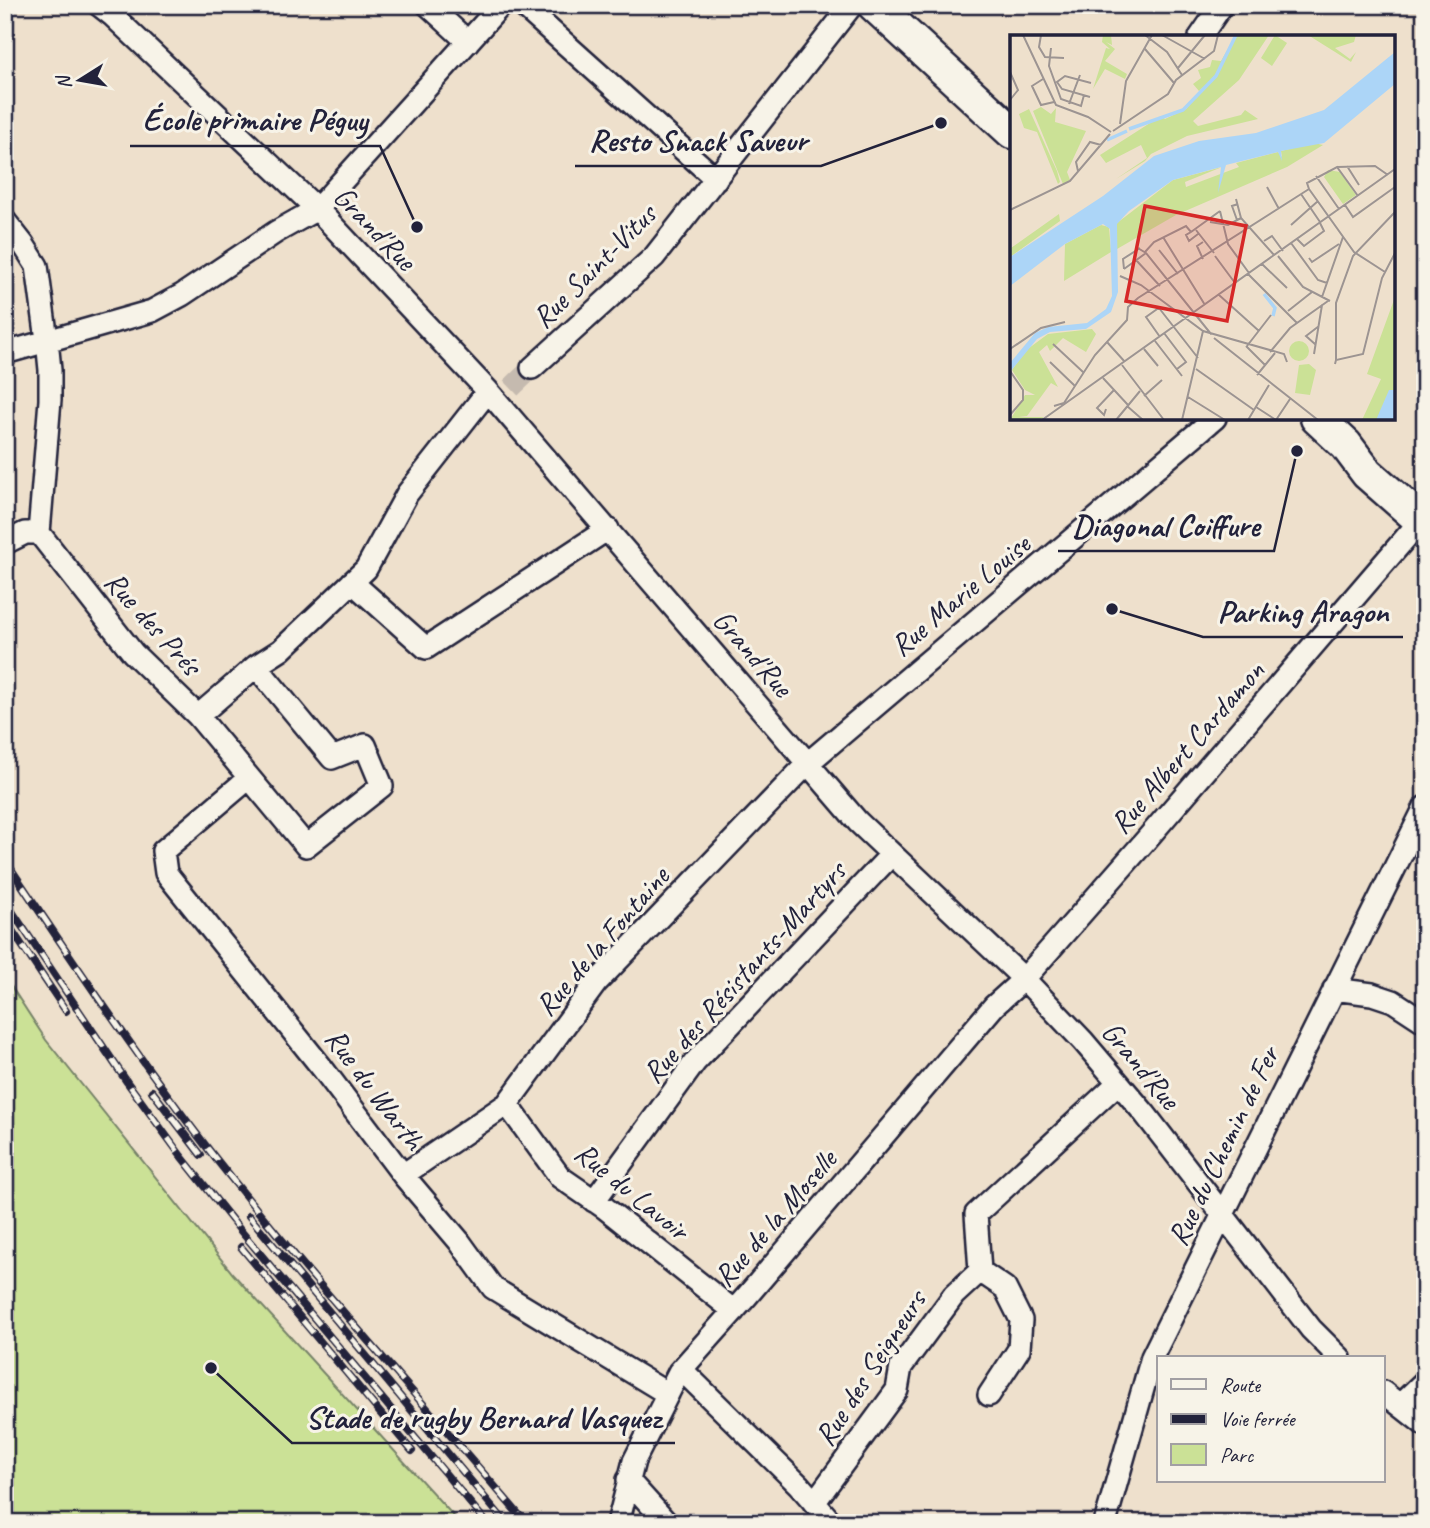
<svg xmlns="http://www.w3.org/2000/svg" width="1430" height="1528" font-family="Caveat,sans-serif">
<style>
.green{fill:#cbe196;stroke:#768268;stroke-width:2}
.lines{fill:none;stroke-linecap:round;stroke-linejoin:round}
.street-tunnel{stroke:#c5baaf;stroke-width:21;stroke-dasharray:21 10;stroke-linecap:butt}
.street-casing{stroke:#22223b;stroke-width:26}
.secondary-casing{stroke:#22223b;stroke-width:37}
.street{stroke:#f7f3e8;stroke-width:21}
.secondary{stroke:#f7f3e8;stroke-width:32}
.rail-casing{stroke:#22223b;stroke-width:8}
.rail{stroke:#f7f3e8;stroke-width:5;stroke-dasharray:16;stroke-linecap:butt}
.labels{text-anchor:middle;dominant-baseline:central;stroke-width:6;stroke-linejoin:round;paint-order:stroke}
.street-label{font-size:30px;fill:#22223b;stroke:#f7f3e8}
.inset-river{fill:none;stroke:#acd5f7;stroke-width:3.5}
.inset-road{fill:none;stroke:#9c9492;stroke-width:2}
.view{fill:#d62828;fill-opacity:0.15;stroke:#d62828;stroke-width:3.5}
.inset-edge{fill:none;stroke:#22223b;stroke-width:3.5}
.leader{fill:none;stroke:#22223b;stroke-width:2.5}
.callout-dot{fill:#22223b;stroke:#f7f3e8;stroke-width:2.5}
.callout-label{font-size:32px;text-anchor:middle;font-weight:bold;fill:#22223b;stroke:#f7f3e8;stroke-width:6;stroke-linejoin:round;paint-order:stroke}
</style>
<rect width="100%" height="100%" fill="#eee0cc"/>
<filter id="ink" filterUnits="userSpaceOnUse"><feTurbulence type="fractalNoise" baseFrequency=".0143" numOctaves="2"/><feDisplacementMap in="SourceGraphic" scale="14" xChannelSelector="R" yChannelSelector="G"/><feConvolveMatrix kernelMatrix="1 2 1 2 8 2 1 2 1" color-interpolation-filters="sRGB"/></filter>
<g filter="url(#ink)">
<!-- green -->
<path class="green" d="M5,977L46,1040L233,1274L460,1523H5Z"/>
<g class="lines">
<!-- street-tunnel -->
<path class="street-tunnel" d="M511,388L532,368"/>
<!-- street casing -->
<g class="street-casing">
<path id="street" d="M99,5L113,16L317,209L488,391L858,822L1024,979L1083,1041L1145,1114L1311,1329L1340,1358
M428,5L468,42
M522,5L716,179
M1200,37L1222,5
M5,221L23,244L37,266L47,340L50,370V400L39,533
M5,353L152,311L182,295L276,232L317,209L501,5
M532,368L654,257L852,5
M39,533L133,653L198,716L306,846L382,786L365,745L332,758L256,666
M5,543L25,533H39
M352,582L426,648L608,529
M198,716L256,666L281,650L366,569L407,494L488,391
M249,778L163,851L166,873L323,1069L403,1175L459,1241L493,1288L668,1394
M1334,989L1372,994L1393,1001L1425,1022
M507,1104L560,1177L605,1208L734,1311
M403,1175L507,1104L596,983L808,763L1215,418
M594,1201L695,1062L892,854
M980,1271L1005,1288L1021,1320L1019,1349L989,1395
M679,1372L689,1377L799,1485L832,1523
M1383,1392L1425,1425
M1400,1405L1425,1381
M628,1480L667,1523
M814,1503L897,1390L901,1367L954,1295L980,1271L976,1214L1118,1083
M618,1523L634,1461L679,1372L747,1296L994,1006L1024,979L1146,840L1421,520
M1105,1523L1152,1357L1425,807"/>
</g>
<!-- secondary casing -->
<g class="secondary-casing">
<path id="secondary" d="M874,5L1012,132
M1317,418L1346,445L1367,473L1425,524"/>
</g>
<!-- street -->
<use href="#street" class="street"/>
<!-- secondary -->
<use href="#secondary" class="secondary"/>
<!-- rail casing -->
<g class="rail-casing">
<path id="rail" d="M5,860C73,961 141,1063 216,1159C315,1284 423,1402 526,1523
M5,901L127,1082L181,1156L240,1230L487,1523
M5,920L66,1011
M152,1091L201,1155
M249,1216L506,1523
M241,1247L412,1451"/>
</g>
<!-- rail -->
<use href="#rail" class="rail"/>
</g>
</g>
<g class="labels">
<!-- street labels -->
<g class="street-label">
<text transform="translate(375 228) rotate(46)">Grand'Rue</text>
<text transform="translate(594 266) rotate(-45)">Rue Saint-Vitus</text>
<text transform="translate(960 595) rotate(-40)">Rue Marie Louise</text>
<text transform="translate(153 623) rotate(48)">Rue des Prés</text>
<text transform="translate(753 653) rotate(49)">Grand'Rue</text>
<text transform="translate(1187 747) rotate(-49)">Rue Albert Cardamon</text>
<text transform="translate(602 941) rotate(-49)">Rue de la Fontaine</text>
<text transform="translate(744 972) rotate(-48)">Rue des Résistants-Martyrs</text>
<text transform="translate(1141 1065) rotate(50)">Grand'Rue</text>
<text transform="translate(375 1089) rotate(53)">Rue du Warth</text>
<text transform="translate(1223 1146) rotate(-64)">Rue du Chemin de Fer</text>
<text transform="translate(632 1191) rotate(39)">Rue du Lavoir</text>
<text transform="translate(775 1218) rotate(-49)">Rue de la Moselle</text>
<text transform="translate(870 1368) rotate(-57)">Rue des Seigneurs</text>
</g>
</g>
<!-- overview -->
<g transform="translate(1010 35)">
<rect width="385" height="385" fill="#eee0cc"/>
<path d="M93,0H101L102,10L96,7L105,14L95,26L117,39L115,44L95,34L83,54L96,13L100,14L92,7ZM226,0H259L229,45L183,86L188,91L231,80L235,75L248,84L177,101L141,119L135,126L106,144L137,123L131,110L96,128L90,120L151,81L155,84L176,74L199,47L189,56L183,49L191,43L188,35L200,32L202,25L211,26ZM265,0L277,8L262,31L251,23ZM298,0H346L344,7L325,13L340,24L346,17L341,27ZM31,72L41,79L46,73L45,87L76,96L57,137L60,145L53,149L23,76ZM19,74L47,136L50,147L48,149L27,97L14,93L9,79ZM304,108L313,110L277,132L166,180L107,214V188L163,145L212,132L175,147L176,152L229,132L226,128L268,117L272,122L271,116ZM318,135L330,137L346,160L333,169L314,142ZM49,179L50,186L0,222L1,213ZM91,190L99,192L101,217L54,246L55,209ZM385,262V385H352L371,344L357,339ZM82,294L86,299L76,317L53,303L40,316L37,310L29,317L48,352L41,348L17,381L9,382H34L29,385H0L15,360H25L15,355L2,335L15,316L38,299ZM279 316a10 10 0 1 1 20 0a10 10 0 1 1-20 0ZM289,330L299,329L306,335L300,360L285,358Z" fill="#cbe196"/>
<path d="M385,17V49L314,108L271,116L272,126L268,117L216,130L208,158L211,132L163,145L119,176L107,189L108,257L101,277L76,294L40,297L27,304L0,337V328L25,298L38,292L77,288L96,274L102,261L100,194L93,189L55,209L0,251V222L93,161L144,121L189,106L246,98L314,75ZM379,355H385V385H366Z" fill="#acd5f7"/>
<path class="inset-river" d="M119,94L173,75L206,41L226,0M97,105L117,96M254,259L265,273L263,281"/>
<path class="inset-road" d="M13,0L46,70L78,82L101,97M31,0L29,12L35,22L54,23M135,0L157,17L172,40M152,0L195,24M41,13L39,31L51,64L71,71L74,60M135,14L164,48M168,33L195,0M0,37L8,55L0,65M33,44L22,51L31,70L44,67M80,62L52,54L47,47L55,41L81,48M59,69L70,40M110,89L116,46L142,0M103,96L158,59L166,45L204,16L208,0M337,131L349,150M327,132L365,131L378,140M68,136L66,127L80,107L91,110M306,141L329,174M257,152L269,174M299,154L297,148L327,132L348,161M291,159L310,187M226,164L231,183L264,220M335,170L343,182L385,152M0,175L60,146L100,99M210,176L218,209L239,238M227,185L222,171L228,169M200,187L218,190L231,183M281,190L308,166M186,195L204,218M181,197L210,176M181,197L176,200L179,206L188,199M153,202L195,270M287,204L294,211L314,196L310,188M254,206L262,201L273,216M193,207L187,211L193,224M281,208L308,245L317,248M126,212L136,218L201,299M149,215L168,239M135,217L144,207L176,191L181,197M205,221L225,248M268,221L293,252L320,266M299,223L302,227L329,209M126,225L150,251M252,229L277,253M114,234L113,224L130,213M114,234L136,218M238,239L287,288M110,241L131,250L193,296L274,319L277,327M209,260L249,296M312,262L333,202M149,273L188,323M278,276L302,257M154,298L176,327L167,334M150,302L136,282L150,272M204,303L308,385M145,306L172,341M97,307L115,327M43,309L73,337M306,310L296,301L309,291M236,311L255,330M237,311L261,280M0,314L31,293L55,287M134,314L148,331M260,317L280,293L318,266M304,319L312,270M326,325V268L343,221L385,177M40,327L65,351M325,329L326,325L353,319L372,243L385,218M112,330L154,385M186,334L244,375M0,336L13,355V365L0,380M247,340L265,318M93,343L118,370M134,361L152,345M178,362L215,385M44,371L54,368L85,320L117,285L118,272L128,263L299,154L344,217L375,237M117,371L133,385M246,372L266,385M96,374L94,380L87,373L104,355M32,385L385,134M106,385L130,356M172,385L193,296M238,385L259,350M266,385L280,364"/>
<path class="view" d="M135,171L236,191L217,286L116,266Z"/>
<rect width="385" height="385" class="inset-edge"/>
</g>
<!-- callouts -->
<path class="leader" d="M417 227L380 146H130M941 123L821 166H575M1297 451L1274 551H1058M1112 609L1203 637H1403M211 1368L292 1443H675"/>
<g class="callout-dot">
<circle cx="417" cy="227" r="7"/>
<circle cx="941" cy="123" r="7"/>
<circle cx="1297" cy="451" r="7"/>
<circle cx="1112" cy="609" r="7"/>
<circle cx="211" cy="1368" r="7"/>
</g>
<g class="callout-label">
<text x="255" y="130">École primaire Péguy</text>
<text x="698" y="151">Resto Snack Saveur</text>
<text x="1166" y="536">Diagonal Coiffure</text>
<text x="1303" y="622">Parking Aragon</text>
<text x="483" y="1428">Stade de rugby Bernard Vasquez</text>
</g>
<!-- margin -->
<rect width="1430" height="1528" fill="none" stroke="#f7f3e8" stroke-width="28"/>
<rect x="14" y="14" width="1402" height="1500" fill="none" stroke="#22223b" stroke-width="2.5" filter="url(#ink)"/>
<!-- legend -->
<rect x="1157" y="1356" width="228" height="126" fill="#f7f3e8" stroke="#a29fa3" stroke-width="2"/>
<rect x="1171" y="1379" width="35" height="10" fill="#f7f3e8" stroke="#a29fa3" stroke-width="2"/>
<text x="1220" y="1392" font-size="21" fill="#22223b">Route</text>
<rect x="1171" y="1414" width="35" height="10" fill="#22223b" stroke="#a29fa3" stroke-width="2"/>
<text x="1220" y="1426" font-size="21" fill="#22223b">Voie ferrée</text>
<rect x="1171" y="1444" width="35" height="21" fill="#cbe196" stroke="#a29fa3" stroke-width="2"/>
<text x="1220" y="1462" font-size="21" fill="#22223b">Parc</text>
<!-- north arrow -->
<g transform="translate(80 80) rotate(259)" stroke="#f7f3e8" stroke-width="5" paint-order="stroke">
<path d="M0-5L12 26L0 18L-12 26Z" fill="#22223b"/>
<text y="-10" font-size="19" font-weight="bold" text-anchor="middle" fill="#22223b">N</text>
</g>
</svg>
